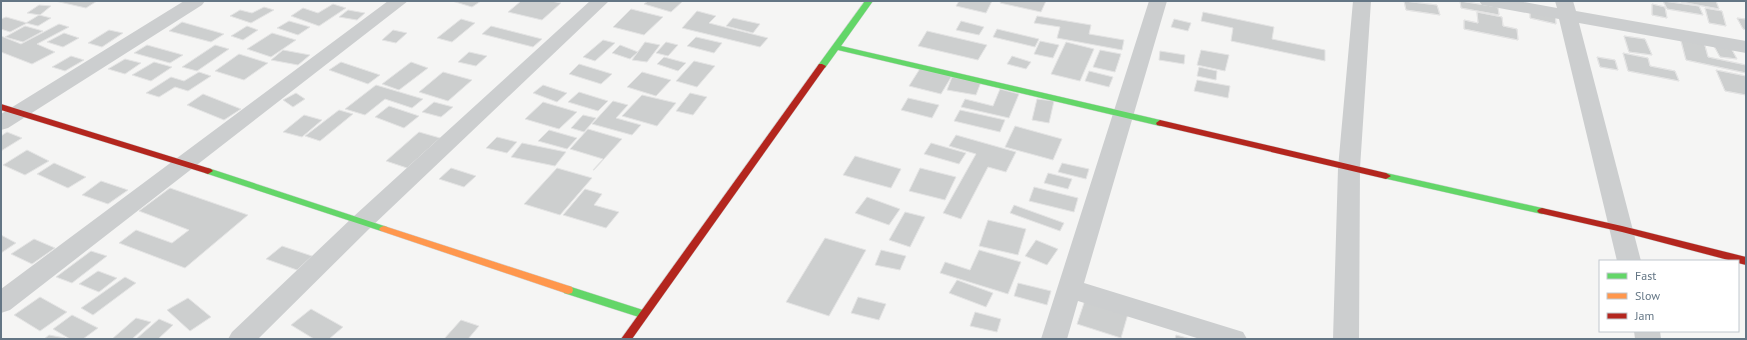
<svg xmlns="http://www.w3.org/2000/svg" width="1747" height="340" font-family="'PT Sans',sans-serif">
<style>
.building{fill:#cdcfcf;stroke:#e4e4e4}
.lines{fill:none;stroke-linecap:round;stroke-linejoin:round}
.fast-casing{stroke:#d1d3d3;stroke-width:1}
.slow-casing{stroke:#d1d3d3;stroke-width:1}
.jam-casing{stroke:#d1d3d3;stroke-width:1}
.street{fill:#cccecf;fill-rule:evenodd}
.fast{fill:#63d668;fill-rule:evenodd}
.slow{fill:#ff974d;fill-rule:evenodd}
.jam{fill:#b3261e;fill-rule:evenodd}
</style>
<rect width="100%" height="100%" fill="#f5f5f4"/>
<!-- building -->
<path class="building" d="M55,1H97L86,8Z
M452,1H481L472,7Z
M521,1H551L561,3L542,20L508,12Z
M648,1H683L671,12L644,4Z
M959,1H992L986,13L956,6Z
M1001,1H1046L1041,12L1000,3Z
M1404,1L1437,5L1440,15L1406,10Z
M1404,1L1437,5L1440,15L1406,10Z
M1460,1L1498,7L1499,15L1461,8Z
M1460,1L1498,7L1499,15L1461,8Z
M1663,1L1699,6L1703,15L1667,9Z
M1663,1L1699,6L1703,15L1667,9Z
M1681,1H1716L1719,9L1681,2Z
M1681,1H1716L1719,9L1681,2Z
M333,4L346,8L319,26L291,16L303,8L318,13Z
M1652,4L1665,7L1667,18L1652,15Z
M1652,4L1665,7L1667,18L1652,15Z
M39,5L51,6L40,15L27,13Z
M264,7L274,10L251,23L230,16L240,10L252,13Z
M1530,8L1555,13L1556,24L1530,18Z
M1530,8L1555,13L1556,24L1530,18Z
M1705,8L1722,11L1726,26L1709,23Z
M1705,8L1722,11L1726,26L1709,23Z
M631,9L663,17L644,35L613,27Z
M348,10L365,13L357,20L339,17Z
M697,11L716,16L709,23L768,38L760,47L682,28Z
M1203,12L1274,27L1272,39L1325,50V61L1231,41L1233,28L1201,21Z
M1477,12L1502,17L1503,26L1517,29L1518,40L1464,29V20L1478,23Z
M1477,12L1502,17L1503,26L1517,29L1518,40L1464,29V20L1478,23Z
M39,15L51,18L38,26L26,23Z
M1037,16L1091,25L1089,34L1124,40L1122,50L1057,38L1060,27L1034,23Z
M6,17L27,23L10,32L1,29V19Z
M733,18L760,24L753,33L726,26Z
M1737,18L1746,19V30L1743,29Z
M1737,18L1746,19V30L1743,29Z
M461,19L475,23L452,42L437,38Z
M1174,19L1191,23L1188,31L1171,27Z
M289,21L310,27L298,35L277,28Z
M961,21L984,27L979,35L956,30Z
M182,22L224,34L211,42L169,31Z
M59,24L69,27L37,44L55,52L32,64L1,52V36L21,44Z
M25,26L43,31L23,42L5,37Z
M247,26L258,30L243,40L231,36Z
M491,26L542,39L533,47L482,34Z
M997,29L1039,39L1035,47L993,37Z
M109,30L123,33L102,47L88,43Z
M393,30L407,33L396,43L382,40Z
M927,31L987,45L978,60L918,46Z
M64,33L79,38L63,47L47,42Z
M272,33L296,40L271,57L247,49Z
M1624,36L1645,39L1652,55L1629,52Z
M1624,36L1645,39L1652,55L1629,52Z
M696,37L722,43L714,53L687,46Z
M1680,37L1704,42L1708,57L1746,65V73L1686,60Z
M1680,37L1704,42L1708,57L1746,65V73L1686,60Z
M603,40L615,43L595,61L583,57Z
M1040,41L1059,45L1053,58L1034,54Z
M645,42L660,45L647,62L632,60Z
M666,42L678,45L668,56L656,53Z
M1066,42L1094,49L1080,81L1051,74Z
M147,45L183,55L170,63L134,53Z
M215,45L229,49L197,71L182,67Z
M620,45L638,52L630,59L612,53Z
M1714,46L1731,48L1737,59L1720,57Z
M1714,46L1731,48L1737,59L1720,57Z
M283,50L310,55L298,65L271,60Z
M1100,50L1121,54L1115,72L1093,67Z
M1201,50L1229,55L1225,71L1197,65Z
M1160,51L1185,55L1184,64L1159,60Z
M469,52L487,56L476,66L458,62Z
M1623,53L1648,58L1650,66L1675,71L1679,81L1628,71Z
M1623,53L1648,58L1650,66L1675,71L1679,81L1628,71Z
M239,54L268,63L244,80L215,71Z
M71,56L84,60L65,71L52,67Z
M1012,56L1031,62L1026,69L1007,64Z
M664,57L686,63L678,71L657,64Z
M1597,57L1615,60L1618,70L1600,67Z
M1597,57L1615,60L1618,70L1600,67Z
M125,59L141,63L125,74L108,69Z
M694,61L715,66L697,87L676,81Z
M154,62L172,67L151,81L132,75Z
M341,62L380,75L368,84L329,70Z
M411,62L428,68L399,90L382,84Z
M579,64L612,74L601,84L569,74Z
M921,67L953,74L941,94L909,86Z
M1199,67L1217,71L1216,80L1197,76Z
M1716,70L1746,76V95L1725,91Z
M1716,70L1746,76V95L1725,91Z
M1089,71L1113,77L1109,87L1085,81Z
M199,72L211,76L188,91L175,87L159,97L146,93L171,77L184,81Z
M443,72L472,80L448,101L419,92Z
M642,72L671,80L656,96L627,87Z
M952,77L981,82L976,95L947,90Z
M1197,80L1230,86L1228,98L1194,91Z
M376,85L423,99L412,108L385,99L365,115L345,109Z
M543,85L567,93L557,102L533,93Z
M1000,89L1019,94L1009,118L961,107L965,99L993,106Z
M579,92L608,101L598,111L568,102Z
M296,93L305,99L293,107L283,100Z
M690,93L707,97L693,115L676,111Z
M203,94L241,109L224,120L187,105Z
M642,95L676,103L657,126L622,116Z
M908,98L939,105L932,118L901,110Z
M1037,99L1054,101L1049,123L1032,120Z
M613,101L628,105L616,118L641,125L632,135L592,124Z
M434,102L453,107L441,117L422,112Z
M543,102L577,112L559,129L525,119Z
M389,106L419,116L404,128L375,117Z
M339,110L353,114L320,141L305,136Z
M960,110L1005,120L1000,132L954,121Z
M304,115L322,120L302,137L283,132Z
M583,115L596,118L584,132L571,128Z
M1015,126L1062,139L1053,160L1005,147Z
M588,129L622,139L594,170H593L603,159L570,149Z
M549,130L577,138L567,149L538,141Z
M7,132L22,138L1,151V136Z
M419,132L440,138L407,168L386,161Z
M956,135L1016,152L1006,172L988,167L961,219L943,213L976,154L949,146Z
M497,137L517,142L507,153L486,148Z
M522,143L566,152L555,166L511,157Z
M931,143L966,153L959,164L924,154Z
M27,150L49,161L25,175L3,165Z
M855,156L901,169L891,188L843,175Z
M54,163L86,177L68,188L37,174Z
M1062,163L1089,169L1086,179L1058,172Z
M451,168L476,176L464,187L439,179Z
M557,168L592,178L560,215L524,204Z
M920,168L956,177L945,200L909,191Z
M1048,173L1072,179L1068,189L1044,183Z
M101,181L128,190L108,204L82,195Z
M1034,187L1078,198L1074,212L1029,201Z
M170,188L248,215L185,268L119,243L136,230L172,243L189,230L139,211Z
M585,189L602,194L594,205L619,212L606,228L563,215Z
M867,197L900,209L889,225L855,213Z
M1014,205L1064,223L1060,231L1010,213Z
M905,212L925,217L910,247L889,240Z
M988,220L1026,229L1018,255L979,246Z
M1,235L16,243L1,253Z
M825,238L866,250L829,316L786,302Z
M34,239L55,248L32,264L11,254Z
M1036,240L1058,249L1047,265L1025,256Z
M282,246L312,256L297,270L266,259Z
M881,250L906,256L900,270L875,265Z
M979,250L1021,262L1008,294L940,273L945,262L970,270Z
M91,251L107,256L72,283L56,277Z
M98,271L117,278L99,292L79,284Z
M125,277L136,283L93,315L81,308Z
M957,280L993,293L986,307L949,293Z
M1018,283L1051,291L1047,305L1014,296Z
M1087,294L1130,307L1121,338L1077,324Z
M40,297L67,312L40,331L14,315Z
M858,297L886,304L879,320L851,313Z
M188,298L211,317L190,331L167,310Z
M311,309L343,327L329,339H314L291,325Z
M975,312L1001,319L997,332L970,326Z
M72,315L98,328L83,339H70L53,329Z
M136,318L151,322L132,339H112Z
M159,319L173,325L158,339H136Z
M461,320L479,326L468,339H444Z
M49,335L65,338L44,339Z
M1176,335L1191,339H1175Z"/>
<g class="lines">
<!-- fast casing -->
<g class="fast-casing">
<path id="fast" d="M865,1H873L841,46L1160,120L1164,123L1160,126L838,50L825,68H819L818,66L819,64Z
M208,168L387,227L389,229L387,231H381L205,173L203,171Z
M1386,173L1542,208L1545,209L1547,211L1545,213L1542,214L1383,178L1381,176Z
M568,286L646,311L647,314L646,317L642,318L564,293L563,290L564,287Z"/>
</g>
<!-- slow casing -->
<g class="slow-casing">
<path id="slow" d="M384,226L572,287L573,290L572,293L568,294L381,231L379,229L381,227Z"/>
</g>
<!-- jam casing -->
<g class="jam-casing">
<path id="jam" d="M819,64H822L826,66L632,339H621Z
M1,104L211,169L213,171L208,174L205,173L1,110Z
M1160,120L1386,173L1391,176L1386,179L1157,125L1156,123Z
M1542,208L1622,226L1746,257V265L1738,263V261H1732L1622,232L1539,213L1537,211L1539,209Z"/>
</g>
<!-- street -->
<path class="street" d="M184,1H205L202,5L8,128L1,130V114Z
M388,1H408L10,310L1,313V289Z
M590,1H609L369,229L258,339H228L232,332L353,217Z
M1149,1H1167L1084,283L1243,332L1247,339H1200L1078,301L1067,339H1041Z
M1353,1H1371L1360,168L1359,339H1333L1338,168Z
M1479,1H1518L1557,8L1555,1H1573L1576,11L1746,41V53L1579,23L1641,261H1617L1559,19L1488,6L1482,5Z
M1634,331H1660L1661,339H1635Z"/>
<!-- fast -->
<use href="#fast" class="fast"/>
<!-- slow -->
<use href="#slow" class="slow"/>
<!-- jam -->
<use href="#jam" class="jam"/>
</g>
<!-- border -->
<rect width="1747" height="340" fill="none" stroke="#647685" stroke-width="4"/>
<!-- legend -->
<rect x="1599" y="260" width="140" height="72" fill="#ffffff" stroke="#c1c8ce"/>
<rect x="1607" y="273" width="20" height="6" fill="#63d668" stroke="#c1c8ce"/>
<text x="1635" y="280" font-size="12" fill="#647685">Fast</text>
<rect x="1607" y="293" width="20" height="6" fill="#ff974d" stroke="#c1c8ce"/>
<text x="1635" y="300" font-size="12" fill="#647685">Slow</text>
<rect x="1607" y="313" width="20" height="6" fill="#b3261e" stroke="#c1c8ce"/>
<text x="1635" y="320" font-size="12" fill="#647685">Jam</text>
</svg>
